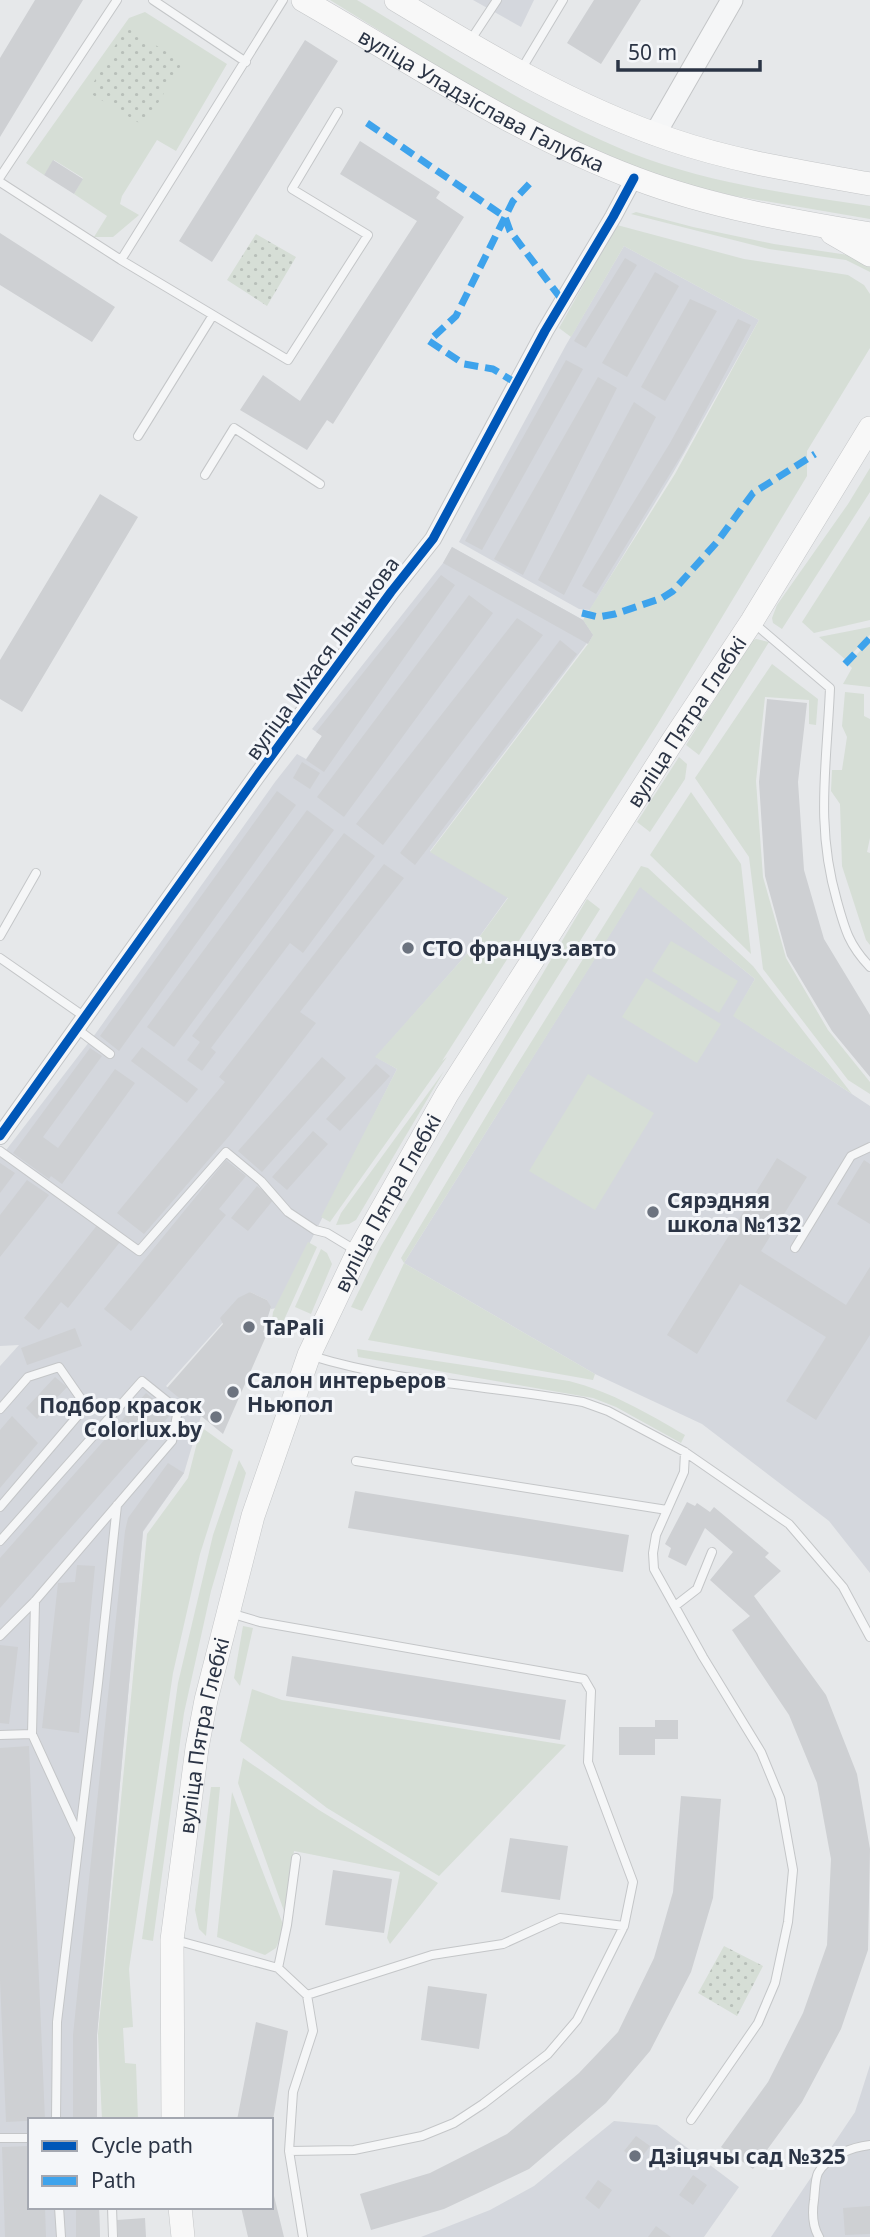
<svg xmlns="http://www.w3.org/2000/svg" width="870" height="2237" font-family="'Noto Sans',sans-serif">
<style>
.built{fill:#d4d7dd}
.grass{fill:#d6ded6}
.park{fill:url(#park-dots)}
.building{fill:#ced0d3}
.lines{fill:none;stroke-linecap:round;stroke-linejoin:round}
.service-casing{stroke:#c4c6c8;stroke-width:10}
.minor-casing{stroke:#c4c6c8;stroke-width:18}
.tertiary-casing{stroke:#c4c6c8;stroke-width:23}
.secondary-casing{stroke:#c4c6c8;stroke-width:24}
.service{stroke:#f5f6f7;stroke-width:8}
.minor{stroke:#f5f6f7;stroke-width:16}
.tertiary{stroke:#f5f6f7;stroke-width:21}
.secondary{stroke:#f8f8f8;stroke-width:23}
.quiet{stroke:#3ea3ec;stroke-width:7;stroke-dasharray:14 7;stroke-linecap:butt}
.cycleway-casing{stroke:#f4f6f9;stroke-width:13}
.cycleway{stroke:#0057b8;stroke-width:9}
.poi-dot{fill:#6c737f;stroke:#f4f6f9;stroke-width:2.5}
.labels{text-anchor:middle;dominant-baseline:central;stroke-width:6;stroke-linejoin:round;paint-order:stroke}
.street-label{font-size:21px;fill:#2b3445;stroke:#f4f6f9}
.poi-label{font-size:21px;font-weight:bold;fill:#2b3445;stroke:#f4f6f9;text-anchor:start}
</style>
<defs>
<pattern id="park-dots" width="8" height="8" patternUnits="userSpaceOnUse" patternTransform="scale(1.75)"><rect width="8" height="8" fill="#d6ded6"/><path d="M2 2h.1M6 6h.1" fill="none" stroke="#b8bfb9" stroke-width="1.8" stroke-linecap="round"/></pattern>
</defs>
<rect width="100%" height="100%" fill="#e6e8ea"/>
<!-- built -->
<path class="built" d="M473,0H534L521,27Z
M624,246L759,320L673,473L590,610L579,609L459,542L566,345Z
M452,547L583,620L593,635L430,851L508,897L467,954L376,1057L397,1069L277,1308L271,1309L267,1300L250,1292L166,1386L201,1416L184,1473L143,1532L97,2035V2120H30V2207H99L100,2237H0V1366L19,1345L0,1346V1158L96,1033L275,782L297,754L306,759L322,736L312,729L443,563Z
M640,886L755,979L734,1016L870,1106V1573L829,1521L702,1424L595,1374L404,1263Z
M870,2065V2237H771L855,2112Z
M614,2121L657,2125L739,2187L704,2237H421L490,2210L534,2186Z"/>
<!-- grass -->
<path class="grass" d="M330,0H357C447,54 534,113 631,153C707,183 790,194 870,206V219L735,196L679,183L601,156L485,96Z
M145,12L227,64L176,151L157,140L122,196L120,204L139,215L113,237H94L107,216L74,194L83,178L54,160L44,175L26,163L129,18Z
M636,212L693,227L774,244L855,256L870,264V272L846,260L769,249L631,214Z
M617,225L744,259L848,275L864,285L870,294V348L807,451V476L657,725L442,1061L447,1057L330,1222L321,1217L397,1069L375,1057L467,954L508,898L430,852L588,644L593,635L583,620L675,474L759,320L624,246L571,337L559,328Z
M870,468V492L782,629L773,623L772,618L777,605L848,504Z
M870,516V620L814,633L802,622Z
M870,627V635L846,660L819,637Z
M756,639L769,642L699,755L686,745L751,641Z
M870,640V687L843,684L852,668L848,664Z
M772,664L818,699L816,725L809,724V700L765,697L756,781L763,877L786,958L828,1030L870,1082V1094L848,1080L763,969L749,857L695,778Z
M845,692L864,694V716L870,719V838L867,852L870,853V945L866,940L842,866L840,804L831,791L832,770H842L847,737L842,726Z
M679,757L687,764L685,779L650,832L637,822Z
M691,792L741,864L751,954L650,855Z
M641,866L648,868L753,966L852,1094L733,1016L755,979L640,887L404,1263L595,1374L593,1380L368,1340L404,1263L401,1258L515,1068Z
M587,899L600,909C518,1041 432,1172 362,1311L351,1307L381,1246Z
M671,941L738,981L719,1013L652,971Z
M646,978L721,1024L697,1063L622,1017Z
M444,1071L356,1220L349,1224L336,1225L341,1213Z
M588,1074L654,1113L595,1210L529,1171Z
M308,1242L317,1247L279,1331L271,1328L273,1312Z
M321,1249L327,1253L332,1264L311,1314L295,1307Z
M357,1349L569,1381C612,1392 647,1413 685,1435L681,1443L616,1407L593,1398L358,1357Z
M201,1427L233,1450L200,1554L173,1673L129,1969L133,2027L123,2028L125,2063L136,2064L138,2120H102L98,2034L147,1534L188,1478Z
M239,1460L246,1473L211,1591L184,1713L153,1941L142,1939L178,1683L213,1535Z
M243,1626L253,1628L240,1686L234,1678Z
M252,1689L282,1700L566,1745L439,1876L327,1808L240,1741Z
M243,1758L319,1810L438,1883L390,1944L387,1938L400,1872L294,1851L284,1911L238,1783Z
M211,1787H220L206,1936L199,1929L195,1910Z
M232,1792L284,1927L276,1948L265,1955L217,1937Z"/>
<!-- park -->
<path class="park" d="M126,27L183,62L144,126L88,92Z
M256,234L296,257L267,306L227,280Z
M724,1946L763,1966L737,2016L698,1993Z"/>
<!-- building -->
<path class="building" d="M35,0H83L0,137V58Z
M594,0H641L601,64L567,43Z
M305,40L338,61L212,262L179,241Z
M360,141L440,192L436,198L464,217L333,424L327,420L307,450L240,410L263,375L300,401L417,221L340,174Z
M53,160L83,179L74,194L44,175Z
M0,233L115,307L92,342L0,285Z
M625,258L637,265L586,348L574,341Z
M655,272L679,286L627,377L602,363Z
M690,299L717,311L665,401L641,387Z
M738,319L751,325L684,451L596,594L582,586L670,443Z
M566,360L583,369L482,550L465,541Z
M598,377L617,388L523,575L494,559Z
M634,402L656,417L564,595L538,580Z
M100,494L138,517L22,712L0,699V660Z
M452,547L583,620L593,635L588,644L443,563Z
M441,575L455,585L324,772L306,760L322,736L316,732Z
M469,595L493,613L344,817L317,797Z
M517,618L543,635L383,845L356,824Z
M560,640L577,654L415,865L400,853Z
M767,699L807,703L798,782L804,870L824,939L870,1015V1077L832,1031L787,956L765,876L759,782Z
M302,762L320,773L310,789L293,778Z
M277,791L296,805L119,1051L100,1036Z
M307,810L334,830L174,1047L147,1027Z
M344,833L375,856L303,953L290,943L211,1048L216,1052L202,1071L187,1060L200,1042L192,1036Z
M384,864L404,878L300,1012L316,1023L230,1135L144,1234L117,1213L225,1082L219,1077Z
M142,1047L198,1089L187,1103L131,1061Z
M90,1048L102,1056L43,1137L58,1148L115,1069L135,1083L62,1184L51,1176L49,1179L13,1153Z
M322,1057L346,1078L262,1172L238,1151Z
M376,1064L390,1076L340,1131L326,1119Z
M313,1131L328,1144L287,1190L272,1177Z
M777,1158L807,1177L761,1251L846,1305L870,1267V1335L816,1420L786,1401L826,1337L740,1284L697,1354L667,1335Z
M226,1160L246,1176L219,1209L226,1215L131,1331L104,1309Z
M864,1160L870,1164V1224L837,1204Z
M0,1163L15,1173L0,1193Z
M27,1180L49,1195L0,1257V1215Z
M257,1186L274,1199L248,1231L231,1218Z
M98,1224L120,1242L68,1308L61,1302L39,1330L24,1318Z
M250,1292L267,1300L271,1307L263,1332L267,1334L223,1434L167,1388L223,1324L220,1318L238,1298Z
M75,1328L82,1346L27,1365L21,1348Z
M55,1377L67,1387L37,1419L26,1408Z
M146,1393L171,1414L0,1608V1558Z
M12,1416L38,1443L0,1488V1430Z
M168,1463L184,1473L143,1531L97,2035V2120H73V2035L125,1531L128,1518Z
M355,1491L629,1535L623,1572L348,1528Z
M687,1502L695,1506L697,1503L710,1512L714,1507L769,1553L765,1557L781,1571L754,1596L826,1695L857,1774L870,1849L868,1950L841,2029L802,2102L753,2169L721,2147L768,2082L803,2013L827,1945L831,1859L817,1783L789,1715L732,1630L750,1616L710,1580L733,1552L705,1528L686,1566L668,1557L671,1548L665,1544Z
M77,1565L95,1566L79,1733L42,1728L58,1583L75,1582Z
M0,1645L18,1647L9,1724L0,1723Z
M292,1656L566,1700L560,1740L286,1696Z
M655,1720H678V1739H655V1755H619V1727H655Z
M29,1746L45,2120L6,2122L0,1980V1748Z
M681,1796L721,1799L713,1898L691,1972L650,2051L606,2103L529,2169L444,2209L371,2230L360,2194L430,2173L507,2134L579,2073L618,2032L654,1958L673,1892Z
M510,1838L568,1846L560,1900L501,1892Z
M333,1870L392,1879L384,1933L325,1925Z
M428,1986L487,1994L479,2049L421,2040Z
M256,2022L288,2031L273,2120H237Z
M636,2136L650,2146L638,2162L624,2151Z
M30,2146V2207H45L46,2237H5L2,2147Z
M271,2161H274V2196L284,2237H248L241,2207H271Z
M693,2175L707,2185L693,2205L679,2195Z
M598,2180L612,2190L599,2209L585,2198Z
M870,2206V2234L845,2235L843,2208Z
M76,2207H99L100,2237H76Z
M145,2218L146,2237H118L117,2220Z
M656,2226L671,2237H648Z"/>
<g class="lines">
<!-- service casing -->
<g class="service-casing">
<path id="service" d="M153,0L246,62
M470,41L497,0
M521,70L563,0
M0,177L117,0
M0,182L121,260
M213,315L288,360L368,235L292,189L338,112
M138,436L213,315L121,260L283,0
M205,475L234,428L320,484
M755,624L830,688C827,764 815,825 837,901C845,930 849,945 870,967
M0,936L36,873
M0,958L85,1017
M77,1029L110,1054
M0,1151L139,1251L226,1152L261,1181L288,1212L315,1230L327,1233L355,1250
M795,1248L851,1156L870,1147
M312,1356C399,1383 494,1386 583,1402L608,1411L685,1452L789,1524L843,1587L870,1637
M0,1409L28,1377L59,1367L86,1406L0,1507
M685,1452L684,1472L656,1535L653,1553L654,1569L703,1657L761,1752L780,1798L793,1870L788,1922L775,1983L758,2023L691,2120
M356,1461L667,1510
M0,1541L142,1381L178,1410L172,1441L35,1601L0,1636
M35,1601L32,1734L79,1836
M675,1606L697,1589L712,1552
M230,1613L260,1622L584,1679L591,1691L588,1762L633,1882L624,1926L577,2020L548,2054L483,2104L454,2123L422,2136L354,2150L289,2151
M0,1735L32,1734
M175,1940L278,1968L307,1995L313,2031L293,2092L289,2151L303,2237
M278,1968L287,1925L296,1858
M307,1995L432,1955L503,1944L560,1918L624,1926
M56,2120L57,2022L98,1683L117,1505
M0,2138H30
M59,2207L61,2237
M112,2207L113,2237
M819,2237C812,2225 812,2213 814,2200C815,2192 815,2179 818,2173C827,2156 853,2147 870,2145"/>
</g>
<!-- minor casing -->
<g class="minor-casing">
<path id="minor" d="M0,1136L256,777L391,592L433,539L545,331L613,217L634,178"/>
</g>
<!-- tertiary casing -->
<g class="tertiary-casing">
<path id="tertiary" d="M655,134L732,0"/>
</g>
<!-- secondary casing -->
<g class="secondary-casing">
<g id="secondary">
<path id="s1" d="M303,0C413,63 517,134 637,179C711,207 792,221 870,234"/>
<path d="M396,0C484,53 574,107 672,140C736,162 804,172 870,184"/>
<path d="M832,233L870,255"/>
<path id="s2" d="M173,2120L172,1940L197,1748L206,1700L253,1516L309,1355L358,1252L447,1094L672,742L752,621L870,428"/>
<path d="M180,2207L183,2237"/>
</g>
</g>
<!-- service -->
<use href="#service" class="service"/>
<!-- minor -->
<use href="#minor" class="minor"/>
<!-- tertiary -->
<use href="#tertiary" class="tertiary"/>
<!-- secondary -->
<use href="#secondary" class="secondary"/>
<!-- quiet -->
<path class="quiet" d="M367,123L505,217L510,231L562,300
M516,383L493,369L464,364L429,341L456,316L513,201L534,179
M582,613L598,617L615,614L662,598L673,591L717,542L753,493L815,454
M845,664L870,638"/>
<!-- cycleway casing -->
<g class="cycleway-casing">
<path id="cycleway" d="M0,1136L256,777L391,592L433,539L545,331L613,217L634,178"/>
</g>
<!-- cycleway -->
<use href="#cycleway" class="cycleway"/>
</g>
<!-- markers -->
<g class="poi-dot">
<circle cx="408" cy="948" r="7"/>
<circle cx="653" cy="1212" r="7"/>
<circle cx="249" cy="1327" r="7"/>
<circle cx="233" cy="1392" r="7"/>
<circle cx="216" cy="1417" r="7"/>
<circle cx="635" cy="2156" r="7"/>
</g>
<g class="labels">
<!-- street labels -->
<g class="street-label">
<text stroke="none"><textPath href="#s1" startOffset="205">вуліца Уладзіслава Галубка</textPath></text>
<text transform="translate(322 658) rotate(-54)">вуліца Міхася Лынькова</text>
<text stroke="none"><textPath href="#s2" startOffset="1521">вуліца Пятра Глебкі</textPath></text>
<text stroke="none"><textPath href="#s2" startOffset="954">вуліца Пятра Глебкі</textPath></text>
<text stroke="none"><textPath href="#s2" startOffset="387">вуліца Пятра Глебкі</textPath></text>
</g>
<!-- poi labels -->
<g class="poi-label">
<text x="422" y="948">СТО француз.авто</text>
<text x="667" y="1200">Сярэдняя<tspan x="667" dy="24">школа №132</tspan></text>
<text x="263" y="1327">TaPali</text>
<text x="247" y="1380">Салон интерьеров<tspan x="247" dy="24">Ньюпол</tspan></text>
<text x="202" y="1405" text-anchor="end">Подбор красок<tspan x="202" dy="24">Colorlux.by</tspan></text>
<text x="649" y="2156">Дзіцячы сад №325</text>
</g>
</g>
<!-- legend -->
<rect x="28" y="2118" width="245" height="91" fill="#f4f6f9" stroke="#a4a8b1" stroke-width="2"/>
<rect x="42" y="2141" width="35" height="10" fill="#0057b8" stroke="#a4a8b1" stroke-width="2"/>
<text x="91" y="2153" font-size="21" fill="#2b3445">Cycle path</text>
<rect x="42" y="2176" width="35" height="10" fill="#3ea3ec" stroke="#a4a8b1" stroke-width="2"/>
<text x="91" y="2188" font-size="21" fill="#2b3445">Path</text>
<!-- scale -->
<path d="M618 60v10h142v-10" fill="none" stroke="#2b3445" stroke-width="3.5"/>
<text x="628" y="60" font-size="21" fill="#2b3445" stroke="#f4f6f9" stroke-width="5" paint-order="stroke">50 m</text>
</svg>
